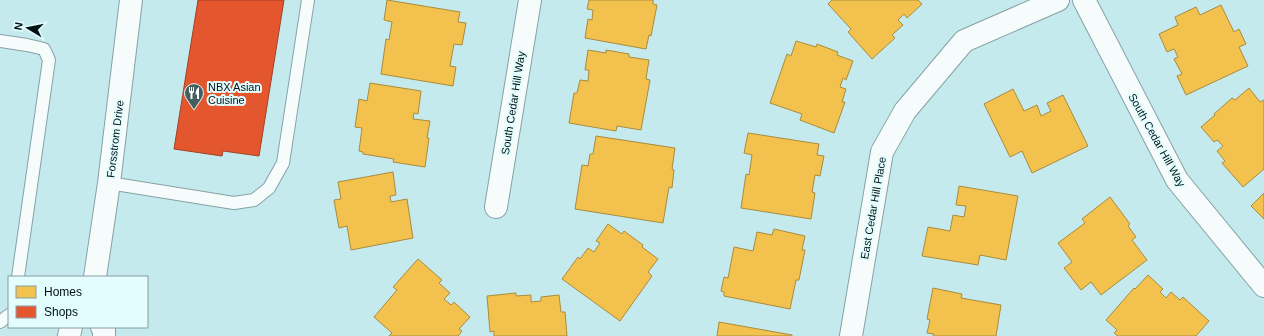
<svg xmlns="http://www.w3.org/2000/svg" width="1264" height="336" font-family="Arial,sans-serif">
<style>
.homes{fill:#f2c14e;stroke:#a98c3d}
.shops{fill:#e4572e;stroke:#a04226}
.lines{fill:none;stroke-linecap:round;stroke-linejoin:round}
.lane-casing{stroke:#86a2a5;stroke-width:14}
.street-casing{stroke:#86a2a5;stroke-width:24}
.secondary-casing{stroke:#86a2a5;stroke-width:24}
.lane{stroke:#f6fcfc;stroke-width:12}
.street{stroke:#f6fcfc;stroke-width:22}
.secondary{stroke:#f6fcfc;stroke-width:22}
.labels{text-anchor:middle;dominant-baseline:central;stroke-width:4;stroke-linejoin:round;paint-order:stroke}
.poi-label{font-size:11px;fill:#001214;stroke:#e3fcfe;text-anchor:start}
.street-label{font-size:11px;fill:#001214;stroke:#e3fcfe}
</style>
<rect width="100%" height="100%" fill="#c5eaed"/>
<!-- homes -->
<path class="homes" d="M387,0L460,12L458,22L466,23L462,45L454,44L450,66L456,67L453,86L381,74L386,39L389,40L392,22L384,20Z
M589,0H653V4L657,5L651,36L649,35L646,49L585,38L588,19L592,20L593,10L587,9Z
M832,0H918L922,4L907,18L904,14L898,20L903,25L892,35L895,38L872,59L848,32L851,29L828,4Z
M1221,5L1234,32L1239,29L1246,44L1239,47L1248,66L1186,95L1177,76L1182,74L1174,59L1178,57L1174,49L1167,52L1159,34L1178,25L1175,17L1196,7L1200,15Z
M796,41L816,47L817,44L838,52L837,55L853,61L846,80L843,78L840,87L846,89L842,102H845L834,133L800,120L802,114L770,103L787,54L791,56Z
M588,50L606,53V50L629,54V57L649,60L646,79L650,80L641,130L617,126L616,131L569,123L574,93H577L580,80L588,81L589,70H585Z
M370,83L421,91L418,114L414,113L413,119L430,121L427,138H429L425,167L393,162L394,159L363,154V152L359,151L362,128L355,127L359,99L367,101Z
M1249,88L1260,102L1264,100V169L1243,187L1222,163L1225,161L1217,151L1223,146L1217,140L1214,142L1201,127L1215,115L1214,114L1232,98L1235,100Z
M1013,89L1024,111L1037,105L1041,116L1051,111L1047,103L1063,95L1088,146L1032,173L1022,151L1010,157L984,104Z
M748,133L819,144L817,155L824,156L820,176L815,175L812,192L815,193L811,219L741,208L746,174L749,175L752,155L744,153Z
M596,136L675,148L672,169L674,170L672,188L669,187L663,223L575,209L582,165L588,166L590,154H593Z
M393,172L396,195L390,196L391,202L407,199L413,238L351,250L347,226L339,228L334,200L341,199L338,182Z
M959,186L1018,196L1006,260L980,255L978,265L922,256L928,227L950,231L953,215L964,217L966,206L956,205Z
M1264,193V219L1251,206Z
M1110,197L1130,224L1128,226L1136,237L1132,240L1147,260L1101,295L1091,282L1081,290L1064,268L1072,262L1058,243L1085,223L1082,219Z
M608,224L622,234L624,231L643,245L642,247L658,259L648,272L652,276L620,321L562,279L578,257L580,259L588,248L594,252L600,243L596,241Z
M774,229L805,236L802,250H805L799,280H796L790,309L724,296V292L721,291L724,277L728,278L734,247L753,251L757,232L772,235Z
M418,259L442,280L439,283L450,293L444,299L451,305L454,302L470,317L459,329L462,331L458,336H389L392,333L374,317L397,290L393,287Z
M1148,275L1163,289L1160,292L1166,298L1171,292L1180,300L1183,297L1209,321L1196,336H1118L1114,333L1117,330L1106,320L1134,288L1135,289Z
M933,288L962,294L961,298L1001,305L996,336H933L934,334L927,333L930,320L927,319Z
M516,293V296L531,295V302L541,301V297L559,295L561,312H565L567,336H494V331L490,332L487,296Z
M719,322L792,335V336H717Z"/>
<!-- shops -->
<path class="shops" d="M198,0H284L259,156L223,151L222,156L174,149Z"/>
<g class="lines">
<!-- lane casing -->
<g class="lane-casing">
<path id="lane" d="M0,41L27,45L44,49L49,60L18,277
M109,183L234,203L254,200L269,188L283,163L308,0
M0,322L9,315"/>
</g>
<!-- street casing -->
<g class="street-casing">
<path id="street" d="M1084,0L1177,180L1264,286
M496,207L530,0
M95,277L109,183L131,0
M851,336L882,152L905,111L964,41L1058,0"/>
</g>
<!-- secondary casing -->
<g class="secondary-casing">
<path id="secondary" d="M102,327L104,329V336
M69,336L71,327"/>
</g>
<!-- lane -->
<use href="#lane" class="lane"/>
<!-- street -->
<use href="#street" class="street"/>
<!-- secondary -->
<use href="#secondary" class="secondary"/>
</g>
<!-- icons -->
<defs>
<g id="restaurant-pin" transform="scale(1)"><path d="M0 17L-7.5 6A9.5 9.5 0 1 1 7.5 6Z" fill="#455e60" stroke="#e3fcfe"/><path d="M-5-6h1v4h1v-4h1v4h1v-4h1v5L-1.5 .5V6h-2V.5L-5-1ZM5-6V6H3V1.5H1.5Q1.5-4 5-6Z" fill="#fff"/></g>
</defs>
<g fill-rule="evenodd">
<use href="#restaurant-pin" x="194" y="93"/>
</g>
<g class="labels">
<!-- poi labels -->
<g class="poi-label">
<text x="208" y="87">NBX Asian<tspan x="208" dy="13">Cuisine</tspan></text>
</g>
<!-- street labels -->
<g class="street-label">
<text transform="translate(513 103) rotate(-81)">South Cedar Hill Way</text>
<text transform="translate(115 139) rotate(-83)">Forsstrom Drive</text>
<text transform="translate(1157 140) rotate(61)">South Cedar Hill Way</text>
<text transform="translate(873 208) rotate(-80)">East Cedar Hill Place</text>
</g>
</g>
<!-- legend -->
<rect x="8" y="276" width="140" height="52" fill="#e3fcfe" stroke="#889ea0"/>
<rect x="16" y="286" width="20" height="12" fill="#f2c14e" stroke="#889ea0"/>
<text x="44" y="296" font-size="12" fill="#001214">Homes</text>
<rect x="16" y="306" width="20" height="12" fill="#e4572e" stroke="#889ea0"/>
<text x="44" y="316" font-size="12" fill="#001214">Shops</text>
<!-- north arrow -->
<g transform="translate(28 28) rotate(280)" stroke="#e3fcfe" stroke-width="3" paint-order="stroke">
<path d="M0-3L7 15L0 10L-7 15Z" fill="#001214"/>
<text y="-6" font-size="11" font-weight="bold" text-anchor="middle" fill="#001214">N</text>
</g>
</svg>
